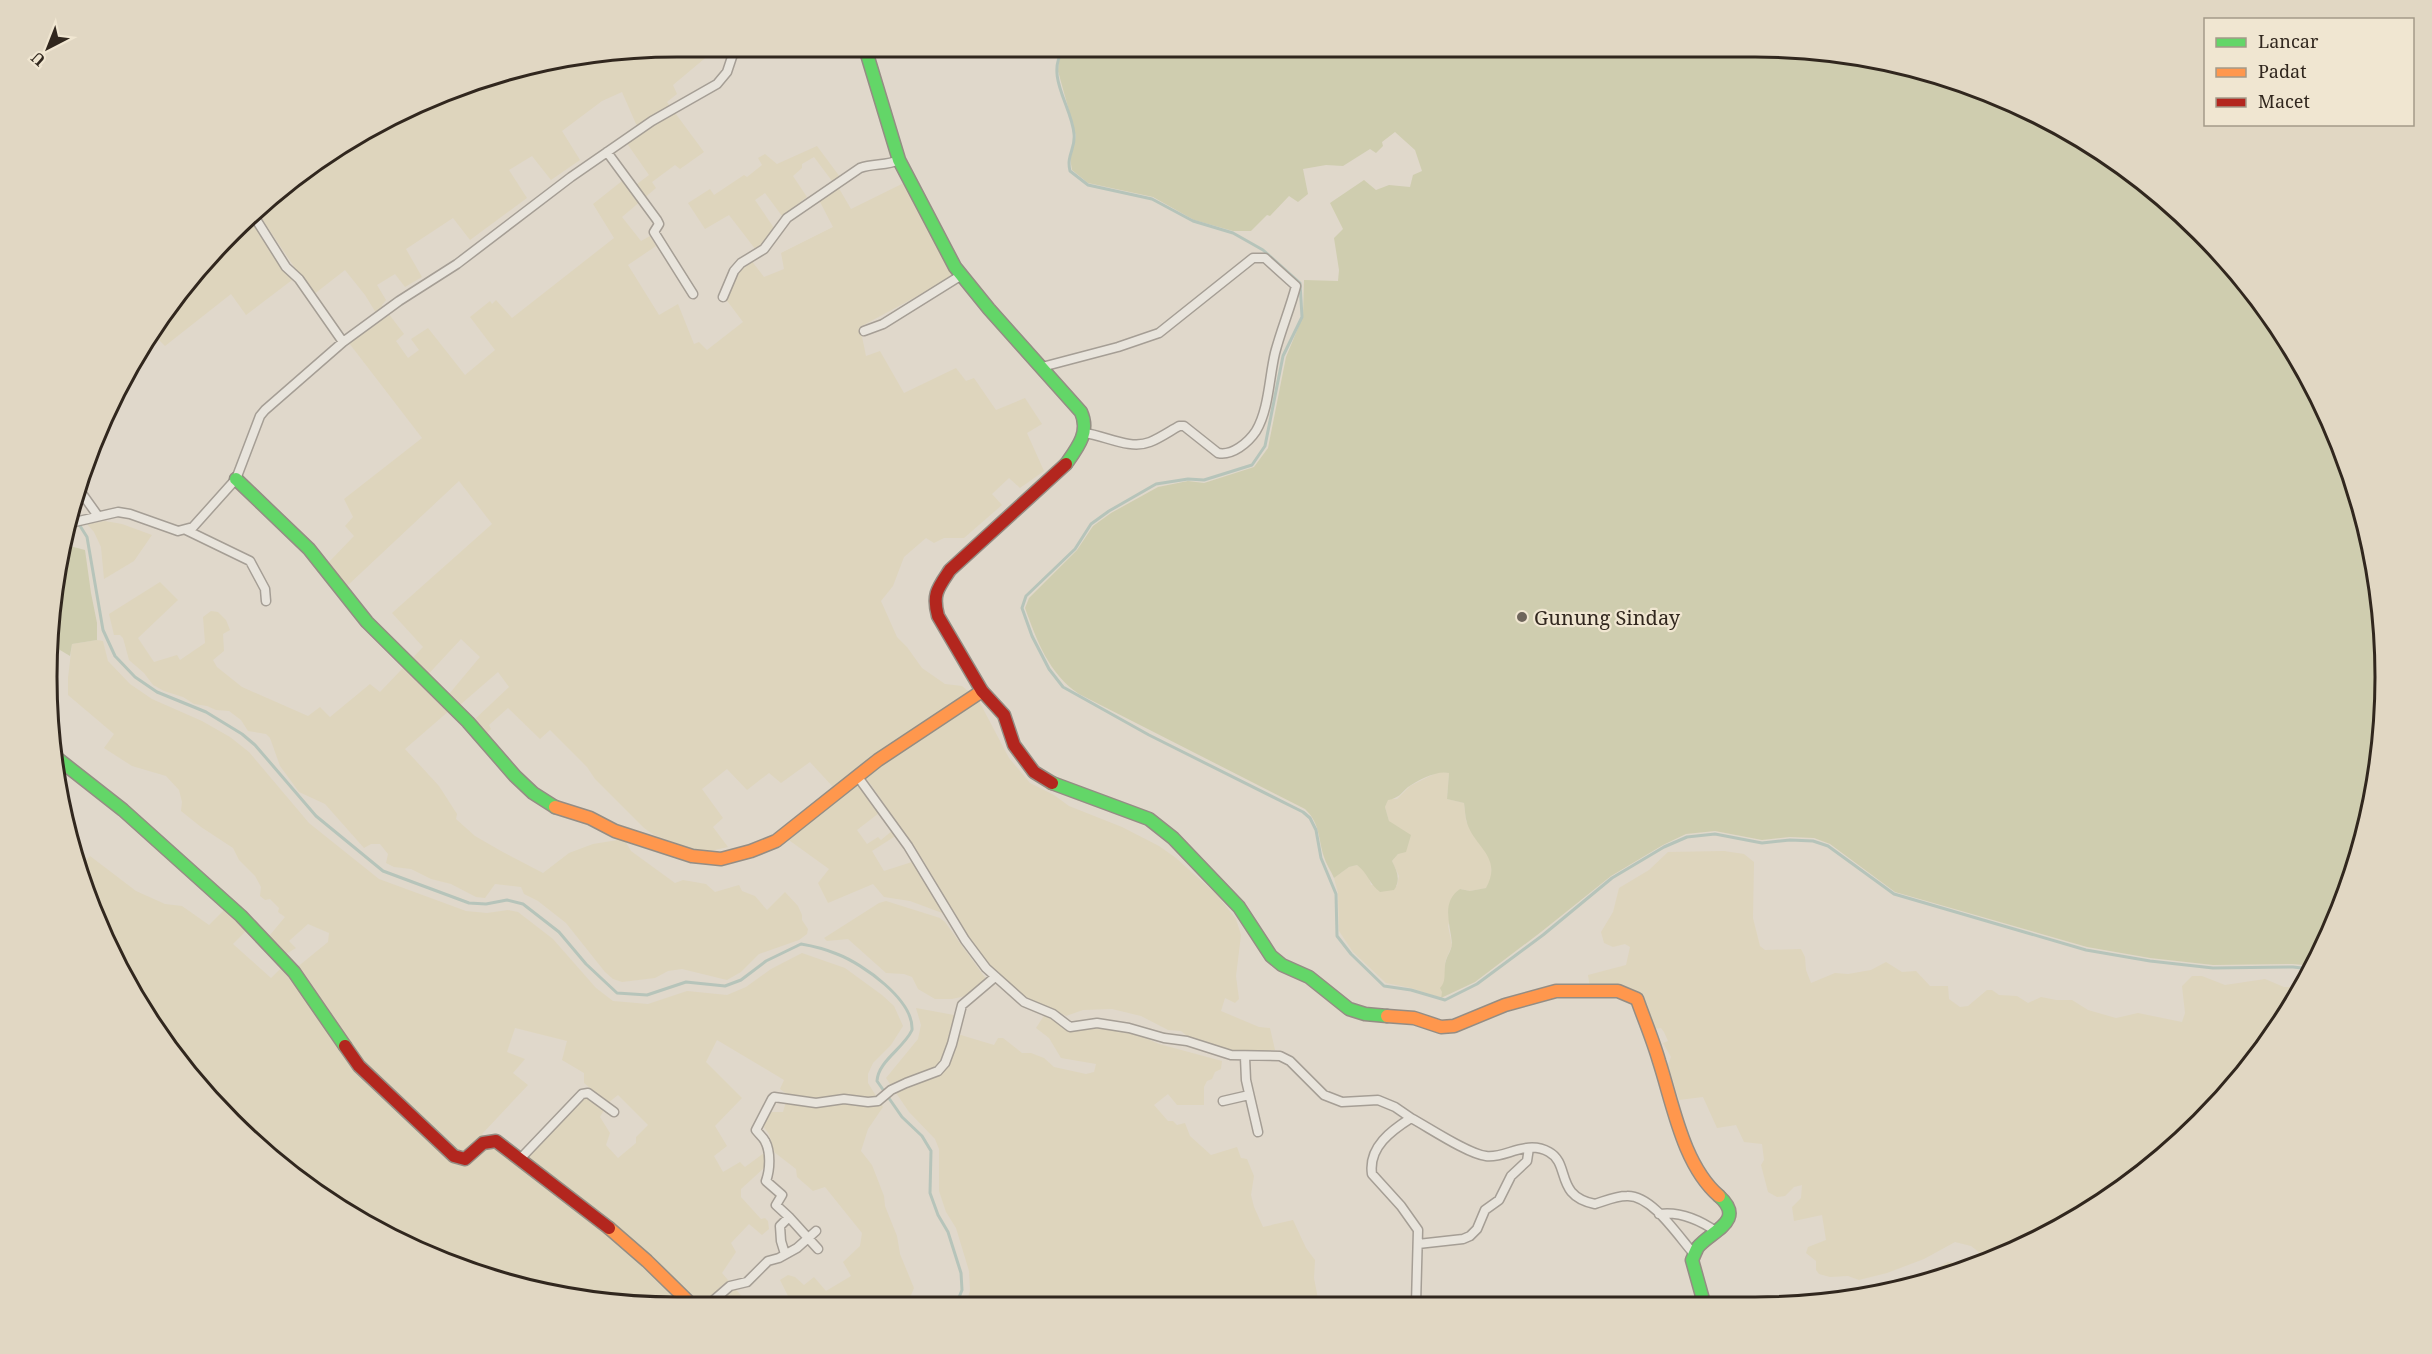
<svg xmlns="http://www.w3.org/2000/svg" width="2432" height="1354" font-family="'Noto Serif',serif">
<style>
.farmland{fill:#ded5bd;fill-rule:evenodd}
.green{fill:#cfcdaf}
.lines{fill:none;stroke-linecap:round;stroke-linejoin:round}
.stream{stroke:#b6c4ba;stroke-width:3}
.street-casing{stroke:#a59e95;stroke-width:11}
.fast-casing{stroke:#948d84;stroke-width:15}
.slow-casing{stroke:#948d84;stroke-width:15}
.jam-casing{stroke:#948d84;stroke-width:15}
.street{stroke:#e8e4dc;stroke-width:8}
.fast{stroke:#63d668;stroke-width:12}
.slow{stroke:#ff974d;stroke-width:12}
.jam{stroke:#b3261e;stroke-width:12}
.poi-dot{fill:#6e655b;stroke:#f0e6d1;stroke-width:2}
.labels{text-anchor:middle;dominant-baseline:central;stroke-width:4.5;stroke-linejoin:round;paint-order:stroke}
.poi-label{font-size:20px;fill:#31271e;stroke:#f0e6d1;text-anchor:start}
.rim{fill:none;stroke:#31271e;stroke-width:3}
</style>
<rect width="100%" height="100%" fill="#e0d8cb"/>
<!-- farmland -->
<path class="farmland" d="M594,52H707L710,54L673,85L677,94L667,102L704,152L680,169L675,165L652,182L656,188L622,217L641,241L650,236L656,246L628,265L659,315L678,304L694,344L699,342L707,350L743,322L725,298L737,271L751,260L764,277L784,269L781,253L833,227L818,198L837,185L851,209L916,177L962,272L860,327L866,356L880,351L904,393L956,368L966,381L974,378L996,410L1025,398L1042,424L1027,433L1044,471L1020,488L1009,478L992,494L1002,505L964,538H944L934,543L926,538L904,557L893,586L881,601L897,637L907,647L922,668L945,684L962,686L969,692L833,787L810,762L781,783L769,773L747,790L727,769L702,789L723,818L713,827L728,847L706,852L697,851L654,835L644,828L595,779L587,767L550,730L540,739L508,708L489,725L491,729L486,734L474,720L509,687L498,672L460,705L449,694L480,657L461,639L422,681L450,710L405,749L439,786L457,814L456,819L475,836L501,851L543,873L569,853L593,844L624,839L631,851L675,883L683,880L706,884L715,892L739,885L742,891L755,896L767,910L785,892L798,906L802,915V920L808,929L807,934L799,940L759,954L741,972L727,980L682,969L668,971L655,978L622,982L613,979L605,972L566,923L538,901L524,894L521,887L495,884L485,898L476,897L451,884L431,879L411,869L394,867L386,863L388,854L380,844H371L364,848L325,804L299,792L280,766L270,738L266,734L248,731L241,720L229,711L216,710L207,706L194,704L183,697L164,691L153,685L144,673L129,660L123,638L120,635H114L109,614L160,582L178,600L138,638L154,662L177,655L180,660L205,643L203,617L211,611L218,612L226,620L230,630L223,634L224,651L213,660L217,667L242,687L308,716L320,707L330,717L370,684L380,692L423,647L392,613L492,524L459,481L347,586L328,563L354,536L345,526L353,517L344,499L422,438L349,343L381,321L365,295L345,270L313,295L256,210L294,185L291,178L293,177L398,112L475,80ZM622,92L636,124L643,131L626,142L649,175L629,190L622,181L593,204L614,238L512,318L496,300L492,304L490,301L470,317L495,350L465,375L428,328L411,339L419,350L408,358L396,341L404,334L382,305L386,300L377,285L395,274L405,287L422,277L406,249L453,218L470,240L527,198L509,170L532,156L551,180L580,160L562,131L602,101Z
M817,146L840,177L832,181L814,157L802,164V168L793,176L807,197L782,216L765,193L755,200L774,228L764,245L756,250L729,215L705,229L688,203L710,189L714,195L744,175L747,177L762,165L758,158L765,154L777,164Z
M250,215L292,280L246,315L231,294L165,346L150,331L153,326L231,231Z
M105,521L122,524L152,535L134,561L104,579L101,547L94,532L87,524Z
M97,640L103,641L108,661L130,684L152,699L202,721L230,737L249,752L309,823L379,879L466,911L487,913L508,910L518,912L553,939L596,988L613,1001L648,1004L687,991L727,995L746,987L771,969L802,953L845,968L882,995L894,1006L903,1026L891,1045L873,1063L868,1074V1083L883,1107L868,1129L861,1151L872,1165L884,1196L885,1206L897,1236L900,1254L914,1288L907,1305L780,1306L788,1296L780,1280L788,1275L795,1277L804,1285L814,1277L826,1291L851,1276L843,1262L860,1246L862,1233L825,1187L813,1191L797,1177L796,1169L774,1152L769,1134L763,1126L768,1112H783L788,1095L780,1089L784,1080L717,1040L706,1062L742,1098L715,1126L727,1146L714,1156L723,1172L740,1162L745,1167L764,1153L765,1167L741,1189V1197L761,1219L765,1218L768,1221L769,1229L762,1235L749,1224L731,1243L736,1252L722,1273L750,1306H636L475,1274L361,1223L262,1151L203,1092L131,993L106,941L113,932L94,918L79,867L90,856L136,891L165,904L182,906L209,925L226,908L249,928L233,944L271,978L282,967L290,973L328,942L329,933L308,924L289,941L296,948L286,954L278,953L265,941L285,917L278,912L279,908L270,899L265,900L260,896L261,887L255,876L239,860L233,848L201,827L181,811L182,802L179,790L166,776L132,766L104,748L114,734L68,695V678L72,644ZM515,1028L567,1041L562,1060L584,1073V1083L608,1103L618,1095L648,1125L636,1137V1143L618,1158L606,1145L610,1133L600,1117L604,1110L584,1094L517,1164L482,1134L528,1085L513,1073L525,1059L507,1052Z
M979,701L1009,758L1030,783L1054,795L1069,806L1122,827L1159,846L1176,858L1217,895L1236,919L1241,935L1236,976L1239,999L1235,1003L1225,998L1221,1011L1259,1027L1270,1028L1275,1050L1246,1052L1232,1051L1188,1037L1181,1031L1168,1030L1141,1016L1112,1009L1083,1010L1066,1016L1055,1010L1026,998L989,965L969,938L924,862L867,779V774L902,749Z
M1440,771L1449,773L1447,799L1464,803L1466,821L1491,860L1492,878L1487,888L1470,891L1460,889L1448,926L1452,945L1445,962V980L1441,998L1411,988L1386,983L1353,952L1339,931L1338,893L1334,878L1349,867L1357,865L1367,872L1371,885L1397,886L1399,876L1392,861L1398,854L1395,827L1389,821L1385,807L1388,799H1397L1410,786Z
M854,784L863,790L879,813L857,830L867,844L878,837L881,840L893,830L897,835L872,851L884,871L915,861L945,914L910,901L884,897L873,884L828,903L818,883L829,869L786,838Z
M1724,851L1744,854L1754,862L1753,918L1760,946L1765,950L1801,949L1805,957L1806,970L1811,983L1835,973L1848,974L1871,970L1886,962L1902,972L1916,971L1930,986H1948L1949,999L1960,1007L1968,1006L1987,990H1992L1999,995L2017,996L2028,1003L2041,997L2056,1000H2072L2088,1010L2116,1018L2138,1013L2182,1022L2185,1013L2182,986L2192,976H2202L2225,985L2265,979L2284,987H2293L2303,975H2309L2301,993L2201,1123L2105,1201L1988,1259L1971,1246L1955,1242L1924,1259L1887,1273L1859,1280L1848,1276L1830,1277L1819,1274L1816,1270V1261L1806,1253L1808,1247L1826,1240L1822,1215L1794,1221L1792,1207L1801,1198L1802,1185L1794,1187L1785,1196L1777,1197L1768,1192L1761,1165L1764,1160L1762,1144L1744,1142L1736,1125L1717,1128L1703,1097L1679,1100L1668,1065L1671,1057L1663,1043L1668,1041L1664,1032L1661,1028L1655,1029L1647,1009L1638,996L1590,988L1588,975L1626,965L1630,947L1625,944L1613,947L1604,943L1601,932L1613,912L1619,888L1649,870L1668,852Z
M886,901L940,918L945,922L986,979L970,995L952,999H935L918,989L912,977L904,974L886,973L848,939L827,941L824,938L879,903Z
M916,1008L954,1015L951,1032L994,1045L998,1038H1003L1022,1053H1031L1044,1058L1054,1067L1086,1074L1094,1072L1096,1064L1061,1058L1049,1038L1036,1028L1045,1014L1056,1018L1067,1030L1096,1026L1130,1031L1159,1044L1222,1061L1221,1069L1215,1072L1212,1079L1207,1081L1204,1087V1105H1177L1168,1094L1154,1105L1168,1121H1173L1177,1125L1185,1123L1190,1136L1211,1155L1237,1147L1241,1158L1247,1159L1254,1176L1251,1195L1254,1207L1263,1227L1293,1220L1306,1248L1315,1260L1314,1278L1319,1304H1233L1231,1300L1219,1304L965,1305L970,1291L969,1271L956,1228L946,1212L939,1191V1149L935,1139L909,1112L886,1078L918,1039L921,1025Z
M1948,1262L1958,1263L1968,1269L1958,1274L1890,1290L1899,1284L1924,1276Z"/>
<!-- green -->
<path class="green" d="M1796,48L1957,80L2071,131L2171,203L2255,293L2321,398L2364,514L2384,636L2380,760L2352,880L2313,966L2293,964L2213,965L2150,958L2087,947L1895,892L1830,844L1814,838L1790,837L1762,840L1715,831L1686,834L1663,845L1611,876L1541,932L1475,982L1441,998L1442,992L1440,988C1446,982 1444,975 1445,966C1445,958 1452,951 1452,943C1450,923 1441,902 1460,889L1470,891L1486,888C1503,857 1475,848 1467,823C1465,817 1465,809 1464,803L1447,799L1449,773C1437,770 1418,780 1408,787C1400,794 1399,798 1388,800L1385,807L1389,821L1411,835L1406,852L1398,854L1392,861C1397,871 1401,880 1394,890L1380,892C1369,884 1368,873 1357,865L1349,867L1334,878C1331,871 1326,864 1324,857C1318,838 1320,823 1305,809L1079,694C1049,674 1037,641 1025,608L1029,598L1077,550L1093,526L1111,513L1158,487L1188,481L1204,483L1254,467L1268,448L1286,357L1303,316L1304,280L1338,281L1339,270L1334,238L1343,229L1330,203L1364,180L1376,190L1389,185L1410,187L1413,175L1422,171L1415,150L1395,132L1382,142L1383,146L1376,153L1370,149L1343,166L1326,165L1303,169L1308,194L1298,202L1289,196L1270,216L1267,215L1251,231H1233L1194,220L1153,197L1088,183L1072,170L1070,158L1076,136L1058,71L1059,60L1065,50Z
M62,544L85,550L91,593L97,623V640L72,644L70,656L50,644L52,595Z"/>
<g class="lines">
<!-- stream -->
<path class="stream" d="M1063,50C1045,76 1072,107 1074,134C1076,148 1066,155 1070,171L1088,185L1152,199L1193,221L1233,233L1263,250L1300,283L1302,317L1283,356L1265,446L1252,465L1204,480L1188,479L1156,484L1109,511L1091,524L1075,549L1026,596L1022,608L1032,636L1049,669L1063,687L1149,735L1303,812L1310,818L1316,830L1321,858L1336,894L1337,936L1351,954L1384,986L1411,990L1445,1000L1477,984L1543,935L1612,878L1664,847L1687,837L1715,834L1762,843L1790,840L1813,841L1828,846L1894,894L2086,950L2150,961L2213,968L2293,967L2311,969
M70,510L87,537L103,630L115,656L135,677L157,692L206,712L242,734L255,745L316,816L383,871L469,903L486,904L507,900L523,904L559,932L586,964L617,993L647,995L686,982L725,986L741,980L766,961L801,944C813,946 825,949 837,954C863,964 914,1000 912,1030C904,1048 878,1061 877,1081L902,1117L922,1136L931,1151L930,1193L938,1215L948,1232L961,1273L962,1290L956,1305"/>
<!-- street casing -->
<g class="street-casing">
<path id="street" d="M607,152L657,220L659,224L654,232L693,294
M252,213L286,267L299,279L343,342
M723,297L734,271L741,263L764,249L787,218L860,168C874,163 886,166 899,160
M864,331L883,324L960,276
M1042,367L1118,347L1159,333L1253,258H1265L1296,286C1290,309 1281,330 1275,353C1269,378 1269,409 1256,431C1248,443 1232,456 1218,453L1184,426H1179C1170,431 1160,438 1150,442C1130,450 1106,436 1085,433
M78,488L98,516
M66,524L118,512L130,514L178,531L193,527L236,479L260,416L265,410L343,342L399,301L457,264L571,177L652,121L717,84L727,72L734,51
M186,530L250,561L265,589L266,601
M858,777L908,846L965,940L986,968L1024,1002L1053,1014L1070,1027L1097,1023L1129,1028L1164,1038L1187,1041L1231,1055L1280,1056L1290,1061L1324,1095L1342,1102L1378,1100L1395,1107L1411,1118C1392,1130 1368,1147 1372,1174L1401,1206L1418,1230L1416,1304
M95,919L102,924
M1245,1057L1246,1080L1258,1132
M1223,1101L1249,1095
M1411,1118C1428,1127 1468,1154 1486,1156C1505,1159 1526,1139 1549,1152C1571,1164 1554,1196 1595,1204C1605,1201 1615,1196 1627,1196C1652,1195 1678,1236 1694,1254
M520,1159L582,1094L588,1093L614,1112
M1659,1214C1681,1211 1700,1220 1717,1232
M789,1217L776,1205L782,1195L766,1181C770,1170 771,1152 765,1141C763,1137 759,1134 756,1130L772,1099L774,1097L816,1103L844,1099L868,1102L878,1101L891,1090L906,1083L938,1071L945,1063L952,1044L962,1005L995,977
M1418,1244L1463,1239L1470,1236L1477,1229L1485,1210L1499,1200L1511,1176L1527,1161L1529,1148
M785,1254L781,1241L780,1226L789,1217L818,1249
M707,1306L730,1286L747,1282L768,1261L779,1258L797,1248L816,1231"/>
</g>
<!-- fast casing -->
<g class="fast-casing">
<path id="fast" d="M866,51L899,160L955,267L989,309L1081,412C1090,432 1078,447 1066,464
M236,479L309,549L367,622L468,722L515,776L533,793L555,807
M53,755L123,810L241,916L294,972L345,1046
M1052,783L1149,819L1173,838L1239,907L1271,956L1282,965L1309,977L1349,1009L1365,1014L1387,1016
M1704,1303L1692,1260C1694,1256 1696,1250 1698,1247C1711,1231 1747,1221 1719,1196"/>
</g>
<!-- slow casing -->
<g class="slow-casing">
<path id="slow" d="M555,807L590,818L615,831L692,856L721,859L751,851L776,841L878,760L982,691
M1387,1016L1414,1018L1441,1027L1454,1026L1505,1005L1556,991H1618L1637,999C1644,1019 1653,1040 1659,1061C1673,1104 1683,1165 1719,1196
M609,1228L647,1261L693,1306"/>
</g>
<!-- jam casing -->
<g class="jam-casing">
<path id="jam" d="M1052,783L1034,772L1014,745L1004,715L982,691L938,616C932,594 938,588 950,570L1066,464
M345,1046L359,1066L454,1156L465,1159L483,1143L496,1141L609,1228"/>
</g>
<!-- street -->
<use href="#street" class="street"/>
<!-- fast -->
<use href="#fast" class="fast"/>
<!-- slow -->
<use href="#slow" class="slow"/>
<!-- jam -->
<use href="#jam" class="jam"/>
</g>
<!-- markers -->
<circle class="poi-dot" cx="1522" cy="617" r="6"/>
<g class="labels">
<!-- poi labels -->
<g class="poi-label">
<text x="1534" y="617">Gunung Sinday</text>
</g>
</g>
<!-- crop -->
<path d="M0 0H2432V1354H0ZM677 57H1755A620 620 0 0 1 2375 677V677A620 620 0 0 1 1755 1297H677A620 620 0 0 1 57 677V677A620 620 0 0 1 677 57Z" fill="#e1d7c3" fill-rule="evenodd"/>
<path class="rim" d="M677 57H1755A620 620 0 0 1 2375 677V677A620 620 0 0 1 1755 1297H677A620 620 0 0 1 57 677V677A620 620 0 0 1 677 57Z"/>
<!-- legend -->
<rect x="2204" y="18" width="210" height="108" fill="#f0e6d1" stroke="#a49a89" stroke-width="1.5"/>
<rect x="2216" y="38" width="30" height="9" fill="#63d668" stroke="#a49a89" stroke-width="1.5"/>
<text x="2258" y="48" font-size="18" fill="#31271e">Lancar</text>
<rect x="2216" y="68" width="30" height="9" fill="#ff974d" stroke="#a49a89" stroke-width="1.5"/>
<text x="2258" y="78" font-size="18" fill="#31271e">Padat</text>
<rect x="2216" y="98" width="30" height="9" fill="#b3261e" stroke="#a49a89" stroke-width="1.5"/>
<text x="2258" y="108" font-size="18" fill="#31271e">Macet</text>
<!-- north arrow -->
<g transform="translate(48 48) rotate(222)" stroke="#f0e6d1" stroke-width="4.5" paint-order="stroke">
<path d="M0-4.5L10 22L0 15L-10 22Z" fill="#31271e"/>
<text y="-9" font-size="16" font-weight="bold" text-anchor="middle" fill="#31271e">U</text>
</g>
</svg>
